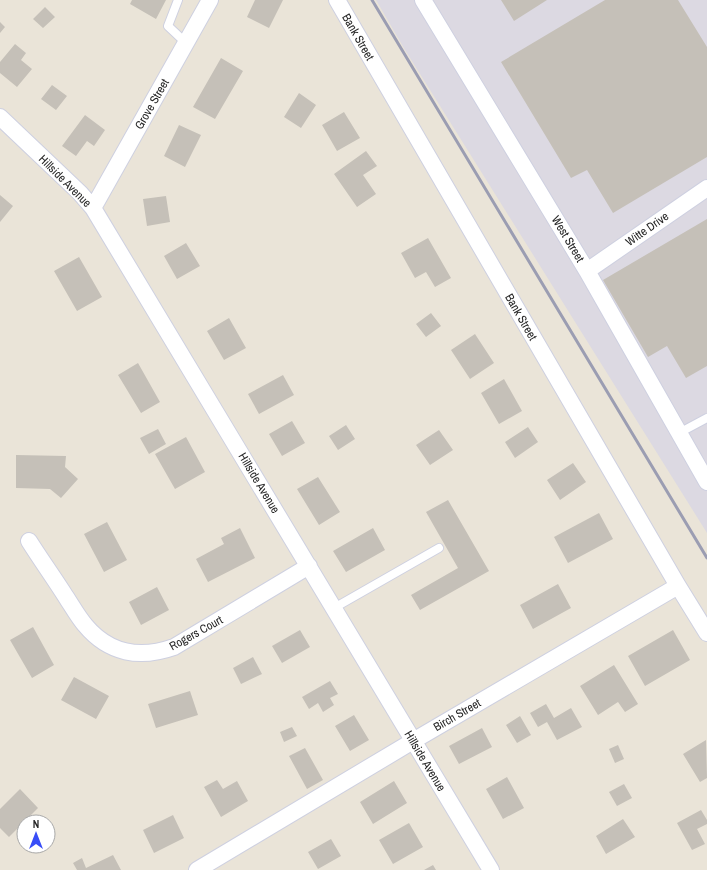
<svg xmlns="http://www.w3.org/2000/svg" width="707" height="870" font-family="'Archivo Narrow',sans-serif">
<style>
.industrial{fill:#dcd9e2}
.building{fill:#c5c0b8}
.lines{fill:none;stroke-linecap:round;stroke-linejoin:round}
.service-casing{stroke:#ced0e0;stroke-width:10}
.minor-casing{stroke:#ced0e0;stroke-width:18}
.service{stroke:#fff;stroke-width:8}
.minor{stroke:#fff;stroke-width:16}
.rail{stroke:#9b9db2;stroke-width:3}
.labels{text-anchor:middle;dominant-baseline:central;stroke-width:3.5;stroke-linejoin:round;paint-order:stroke}
.street-label{font-size:12px;fill:#272727;stroke:#fff}
</style>
<rect width="100%" height="100%" fill="#eae4d8"/>
<!-- industrial -->
<path class="industrial" d="M376,0H707V533L405,50Z"/>
<!-- building -->
<path class="building" d="M132,0H166L156,19L130,4Z
M255,0H283L269,28L247,17Z
M501,0H547L514,21Z
M605,0H678L707,47V157L613,213L587,170L571,178L501,62Z
M45,7L55,17L43,28L33,19Z
M0,22L5,27L0,33Z
M15,44L26,53L21,60L32,69L17,87L0,73V62Z
M221,58L243,71L215,119L193,107Z
M52,85L67,96L56,110L41,99Z
M299,93L316,105L301,128L284,117Z
M344,112L360,138L337,151L322,125Z
M85,115L105,130L94,146L87,141L76,156L62,146Z
M179,125L201,135L185,167L164,156Z
M366,151L377,166L363,175L376,194L357,207L334,174Z
M0,195L13,206L0,222Z
M166,196L170,222L147,226L143,199Z
M707,219V366L686,378L667,346L648,357L603,280Z
M428,238L451,278L435,287L426,272L415,278L401,253Z
M186,243L200,266L177,279L164,256Z
M79,257L102,297L77,311L54,271Z
M431,313L441,326L426,337L416,324Z
M229,318L246,348L224,360L207,331Z
M475,334L494,363L470,379L451,350Z
M138,363L160,402L141,413L118,375Z
M283,375L294,395L259,414L248,394Z
M504,379L522,411L499,424L481,393Z
M292,421L305,443L282,456L269,434Z
M346,425L355,439L338,450L329,436Z
M528,427L538,442L515,458L505,442Z
M158,429L166,444L149,454L140,438Z
M439,430L453,450L430,465L416,445Z
M186,437L205,472L175,489L155,454Z
M16,455L66,456L65,467L78,479L61,498L50,489L16,488Z
M573,463L586,482L560,500L547,480Z
M318,477L340,512L319,525L297,489Z
M448,500L489,571L420,610L411,595L458,568L426,512Z
M599,513L613,539L568,563L554,537Z
M107,522L127,560L104,572L84,534Z
M240,528L255,558L208,582L196,559L224,544L221,538Z
M373,528L385,550L346,572L333,551Z
M558,584L571,608L533,629L520,605Z
M157,587L169,610L141,625L129,602Z
M33,627L54,665L32,678L10,640Z
M300,630L310,647L282,663L272,646Z
M673,630L690,660L645,686L628,656Z
M253,657L262,674L241,684L233,668Z
M614,665L638,704L625,712L618,702L598,715L580,686Z
M74,677L109,696L96,719L61,700Z
M330,681L338,694L330,698L334,705L323,712L318,703L309,709L302,697Z
M190,691L198,715L156,728L148,704Z
M546,704L554,718L571,708L582,727L557,740L547,722L538,727L530,713Z
M354,715L369,740L350,751L335,726Z
M520,716L531,735L517,743L506,725Z
M292,727L297,736L284,742L280,732Z
M482,728L492,747L459,764L449,746Z
M706,740L707,778L700,782L683,754Z
M618,745L624,759L615,763L609,749Z
M305,748L323,780L307,789L289,756Z
M507,777L524,808L503,819L486,789Z
M217,780L223,789L237,781L248,801L221,817L204,787Z
M394,781L407,803L373,824L360,802Z
M624,784L632,798L617,806L609,792Z
M20,789L38,808L9,837L0,828V809Z
M701,810L707,820V824L697,829L705,844L692,850L677,823Z
M173,815L184,838L154,853L143,830Z
M623,819L635,837L606,854L596,836Z
M409,823L423,847L393,864L379,840Z
M331,839L341,856L318,869L308,852Z
M113,855L121,870H77L73,863L82,858L86,868Z
M433,865L436,870H424Z"/>
<g class="lines">
<!-- service casing -->
<g class="service-casing">
<path id="service" d="M178,0L168,26L186,43
M679,433L707,418
M334,608L439,548"/>
</g>
<!-- minor casing -->
<g class="minor-casing">
<path id="minor" d="M337,0L678,586L707,633
M423,0L587,271L707,482
M0,117L80,193L93,208L491,870
M93,208L210,0
M587,271L707,188
M29,541C41,560 54,578 66,597C72,606 78,617 85,625C109,654 140,659 174,647L309,566
M197,870L413,741L678,586"/>
</g>
<!-- service -->
<use href="#service" class="service"/>
<!-- minor -->
<use href="#minor" class="minor"/>
<!-- rail -->
<path class="rail" d="M372,0L707,558"/>
</g>
<g class="labels">
<!-- street labels -->
<g class="street-label">
<text transform="translate(358 37) rotate(60)">Bank Street</text>
<text transform="translate(152 104) rotate(-60)">Grove Street</text>
<text transform="translate(65 181) rotate(45)">Hillside Avenue</text>
<text transform="translate(647 229) rotate(-35)">Witte Drive</text>
<text transform="translate(568 239) rotate(59)">West Street</text>
<text transform="translate(521 317) rotate(60)">Bank Street</text>
<text transform="translate(259 483) rotate(59)">Hillside Avenue</text>
<text transform="translate(196 633) rotate(-29)">Rogers Court</text>
<text transform="translate(457 715) rotate(-30)">Birch Street</text>
<text transform="translate(425 761) rotate(59)">Hillside Avenue</text>
</g>
</g>
<!-- north arrow -->
<g transform="translate(36 834)"><circle r="19" fill="#ffffff" stroke="#a9a9a9"/>
<path d="M0-3L7 15L0 10L-7 15Z" fill="#384df7"/>
<text y="-6" font-size="11" font-weight="bold" text-anchor="middle" fill="#272727">N</text>
</g>
</svg>
